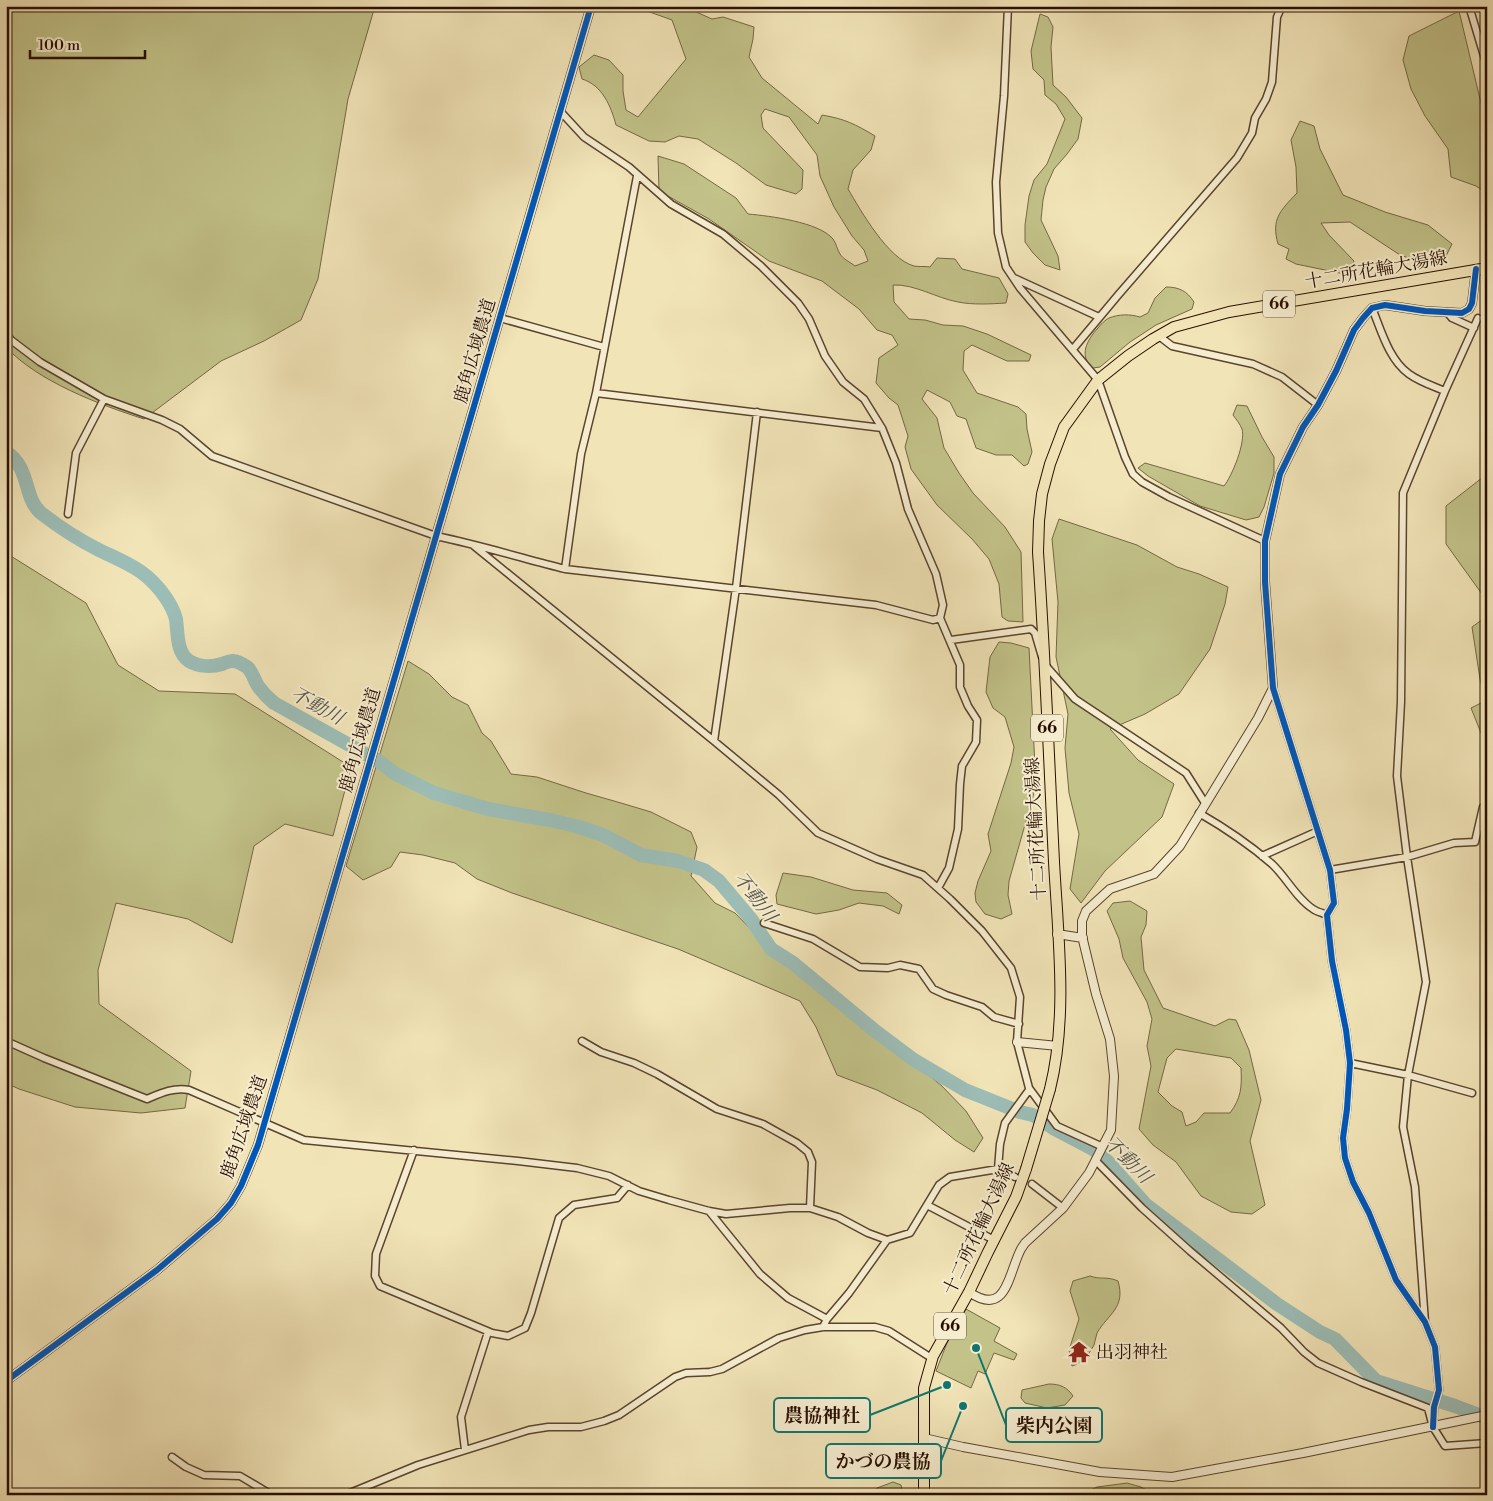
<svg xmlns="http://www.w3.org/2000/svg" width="1493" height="1501" font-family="'Libre Bodoni','Noto Serif JP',serif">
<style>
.green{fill:#c2c289;stroke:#756844;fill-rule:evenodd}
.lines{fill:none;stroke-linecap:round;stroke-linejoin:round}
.river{stroke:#9cbdb6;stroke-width:14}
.minor-casing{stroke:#5a442e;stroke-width:9}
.tertiary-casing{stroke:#5a442e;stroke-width:10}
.primary-casing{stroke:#280e00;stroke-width:12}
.minor{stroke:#f6edd0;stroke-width:6}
.tertiary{stroke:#f6edd0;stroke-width:8}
.primary{stroke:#f1e4b7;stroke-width:10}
.primary-bridge-casing{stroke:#280e00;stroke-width:12;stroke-linecap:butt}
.primary-bridge{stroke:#f1e4b7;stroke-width:10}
.cycleway-casing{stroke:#f6edd0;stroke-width:9}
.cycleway{stroke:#0057b8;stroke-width:6}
.labels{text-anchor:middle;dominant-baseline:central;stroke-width:4;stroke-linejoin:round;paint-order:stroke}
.shield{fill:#f6edd0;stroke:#66513e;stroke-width:1}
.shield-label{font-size:16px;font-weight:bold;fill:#280e00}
.street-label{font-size:18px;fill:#280e00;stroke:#f6edd0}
.poi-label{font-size:18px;fill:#280e00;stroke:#f6edd0;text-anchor:start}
.water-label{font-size:19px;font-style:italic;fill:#565449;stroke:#f6edd0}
.leader{fill:none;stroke:#0f766e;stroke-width:2}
.callout-dot{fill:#0f766e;stroke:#f6edd0;stroke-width:2}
.callout{fill:#f6edd0;stroke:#0f766e;stroke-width:2}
.callout-label{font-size:19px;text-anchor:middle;font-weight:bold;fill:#280e00}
</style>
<rect width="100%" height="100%" fill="#f1e4b7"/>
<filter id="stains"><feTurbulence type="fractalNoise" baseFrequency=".004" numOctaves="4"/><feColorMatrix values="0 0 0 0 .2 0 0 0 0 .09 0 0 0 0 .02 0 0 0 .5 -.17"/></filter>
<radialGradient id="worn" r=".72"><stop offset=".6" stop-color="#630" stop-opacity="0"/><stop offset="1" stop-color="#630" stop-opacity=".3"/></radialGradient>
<!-- green -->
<path class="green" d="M6,6H375L348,99L318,279L301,320L264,341L221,361L144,419C100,405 37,381 6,347Z
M633,6H683L712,19L723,17L754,27L753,39L749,57L762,78L818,124L822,115C845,119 855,124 875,136L871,150L853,170L848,189C861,211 888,259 914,266C919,267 925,266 930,267L937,258L955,259L962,269L999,278L1008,294L1006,303C990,304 973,305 958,302C936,298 915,284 893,285L894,302L909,319L925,320L943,325L963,326L987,334L1031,355L1029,361H1007L972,345L964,351L963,370L977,393L1018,407L1026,414L1027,429L1032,452L1028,464L1024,466L1012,455H996L976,448L966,419L957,416L950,402L927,390L922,399L937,418L944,448L959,473L973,493L1005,527L1021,552L1023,622L1008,621L1002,617L999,584L989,559L972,539L937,505L911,469L905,447L908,436L898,405L889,398L876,383L879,358L898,345L892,335L877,330L859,309L822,281L769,261L709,219L659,191L658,156L684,164L736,198L748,214C770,216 819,222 833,239C836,243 837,249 840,254C843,259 850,262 855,266L868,261L864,250L852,236L834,207L820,176L817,155L789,117L765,109L761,115L763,128L803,170L802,189L796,194L766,185L736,163L698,139L679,136L665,142L649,141L616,125C611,106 602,85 582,79L579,67L594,55L609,60L623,75V91L626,110L638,117L686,59L672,20Z
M1459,11L1487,128V193L1476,186L1451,177L1448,149L1425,116L1411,89L1403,60L1409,36Z
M1040,14L1048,17L1053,27L1051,47L1053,85L1066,97L1082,118L1078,139L1067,154L1054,169L1046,187L1043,200L1041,220L1058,256L1060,270L1045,265L1033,253L1025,242V225L1029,196L1034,180L1047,164L1065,119L1056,104L1045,95L1044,80L1033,69L1031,51Z
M1300,121L1314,126L1320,149L1343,195L1385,212L1428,225L1452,244L1443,262L1428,265L1400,255L1350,222L1321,223L1329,235L1354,261L1349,275L1296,264L1286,259L1289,249L1278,244C1271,219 1280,211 1297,193L1296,167L1291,140Z
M1166,287C1179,287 1187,291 1194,302L1192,309L1156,325L1130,342L1100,367L1093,368C1078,356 1087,340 1098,328C1101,324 1105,320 1109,318C1119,314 1130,314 1140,317L1148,313L1155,298Z
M1237,405L1247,406L1262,437L1274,457V473L1264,507L1259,517L1246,520L1200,506L1148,476L1138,468L1145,463L1224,486C1232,476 1246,442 1242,429C1240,424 1236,419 1233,415Z
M1487,474V601L1446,544V506Z
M1059,519L1137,545L1177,567L1199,574L1228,587L1225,604L1210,649L1179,694L1145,714L1110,729L1138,760L1174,784L1162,817L1105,871L1081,903L1070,889L1079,834L1069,793L1065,748L1068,714L1056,657L1058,602L1052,539Z
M6,553L86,603L118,665L159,691L235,694L351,767L333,836L285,824L254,846L232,943L188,919L116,903L98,970L99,1004L191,1071L185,1108L141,1113L75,1107L19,1089L6,1083Z
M1486,617L1487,618V748L1471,708L1485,701L1480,679L1472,627Z
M999,642L1011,643L1029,648L1036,786L1009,881L1008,895L1012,914L1001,919L985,914L976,902L975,893L978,881L991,851L988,834L1011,763L1014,747L1005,717L993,708L986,692L990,657Z
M408,661L429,674L452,697L468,705L482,733L491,741L511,774L537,777L586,793L621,803L651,812L691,832L697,847L691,876L715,903L735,913L767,946L942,1086L966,1111L983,1138L974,1152L955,1140L922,1113L877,1090L837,1075L816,1027L800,1001L678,949L512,893L477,879L455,863L423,855L400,852L391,867L363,880L346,866Z
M783,873L811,877L853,890L887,893L902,905L899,914L883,906L859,903L839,910L816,914L777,904L776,895Z
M1130,901L1147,911L1146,925L1141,937L1144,970L1163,1008L1215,1026L1229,1019L1236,1020L1249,1050L1261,1100L1250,1141L1265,1205L1252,1214L1231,1212L1201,1196L1176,1162L1153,1145L1139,1129L1151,1066L1147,1046L1152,1019L1147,1002L1123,958L1119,939L1107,911L1113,903ZM1176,1049L1231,1058L1241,1068C1242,1088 1241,1098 1230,1113H1204L1196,1122L1186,1126L1182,1112L1172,1106L1158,1092L1167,1058Z
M1090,1276C1101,1280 1107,1276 1118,1281C1126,1308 1108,1314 1097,1333C1096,1337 1095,1341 1094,1345C1089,1354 1083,1363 1072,1366L1069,1350L1079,1319L1070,1291L1073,1281Z
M966,1309L1000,1328L994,1341L1017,1354L1014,1360L994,1353L985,1374L978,1371L971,1388L936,1371L947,1343Z
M1049,1384C1060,1384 1067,1387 1073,1396L1065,1405L1047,1408L1025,1403L1021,1398L1022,1390Z
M893,1482L901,1485L903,1495H873L877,1488Z
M1127,1483L1141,1487L1156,1495H1081L1097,1487Z"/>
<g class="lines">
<!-- river -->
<path class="river" d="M6,452C31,468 23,498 41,513C59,527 79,540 99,550C128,564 147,570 166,598C170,604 174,611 176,619C178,632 176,652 189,661C199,667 212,667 222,664C225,663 230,660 233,661C237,661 244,665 247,667C253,672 254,680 258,686C263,693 268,698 274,703L380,762L394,773L434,793L488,809L550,820L576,826L603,835L641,855L678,861L704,870L719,881L751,919L771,949L793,963L874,1030L914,1060L965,1090L1020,1112L1033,1115L1053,1128L1093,1149L1107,1161L1145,1204L1277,1304L1320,1332L1335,1339L1376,1381L1455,1406L1487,1418"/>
<!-- minor casing -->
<g class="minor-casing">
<path id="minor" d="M1008,6L1004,96L996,182L998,233L1006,267L1020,288L1098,380L1125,457L1133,474L1142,482L1169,497L1265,541
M1469,6L1487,66
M560,111L584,137L629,167L671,204L723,234L761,266L798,303L809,319L825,356L843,382L864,399L882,428L896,463L908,509L936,574L943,605L940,618L960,665V687L968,706L977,720L976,742L962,766L960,784L958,829L949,868L938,888
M1014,278L1099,317
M1372,308C1381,330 1389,360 1409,374C1420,382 1433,386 1445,391
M1447,312L1452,318L1474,328
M500,318L604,347
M6,333L11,340L40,362L104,399L162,420L180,429L212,456L436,536C479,545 522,558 565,569L876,605L933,620L940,618
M1159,336L1172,346L1253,364L1282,377L1318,405
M1073,349L1119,294L1237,158L1252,133L1255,118L1266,99L1272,82L1277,17L1282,6
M596,393L882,428
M68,514L76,453L104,399
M474,546L714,741L779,795L818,833L877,859L923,875L950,899L982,931L1011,968L1020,997L1017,1042L1029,1088L1057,1126L1103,1147
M565,569L581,454L596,393L637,176
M951,640L1031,629L1035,633L1042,657
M1046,666L1075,699L1186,773L1205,803
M1273,688L1330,870L1334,903L1327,915L1332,961L1346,1030L1350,1063L1347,1109L1343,1138L1345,1158L1353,1182L1369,1213L1396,1280L1425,1322L1435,1347L1439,1390L1434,1407L1433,1427
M714,741L736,588L757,412
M1199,813C1225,828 1249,844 1272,864C1286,877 1297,899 1313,909C1317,912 1323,913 1327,915
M1262,856L1318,831
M1330,870L1407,857L1454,843L1475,842L1483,807
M764,923L813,939L860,967L888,968L900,965L919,969L933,989L946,995L982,1007L994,1017L1019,1024
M6,1041L44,1058L147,1099C161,1093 174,1087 189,1090L304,1140L518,1161L577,1168L609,1176L639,1191L669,1200L709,1211L726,1214L790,1208H810L838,1217L868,1233L887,1240
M582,1041L601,1052L634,1063L657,1074L717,1109L763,1124L797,1143L808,1152L812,1162L810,1208
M1350,1063L1408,1075L1472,1093
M414,1150L376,1254L375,1276L380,1286L492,1333L508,1336L525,1328L531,1313L559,1218L574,1205L617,1198L628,1185
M1096,1161L1142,1208L1190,1251L1281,1328L1304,1352L1318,1363L1361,1382L1428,1408L1433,1427L1445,1446L1487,1443
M998,1169L1000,1144L1005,1123L1029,1090
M1032,1184L1063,1208
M927,1205L994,1240
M709,1211L760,1274L788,1298L827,1319
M1425,1322L1415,1187L1403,1127L1408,1075L1426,982L1407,857L1397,776L1401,702L1403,493L1445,391L1478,318
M823,1327L827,1319L849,1293L887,1240L910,1233L939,1185L950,1177L998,1169L1015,1177
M465,1450L461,1417L488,1332
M172,1457L186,1467L204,1475L240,1476L272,1495
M345,1495L418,1465L529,1430L548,1427H581L604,1421L619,1415L675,1377L686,1373L710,1372L722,1369L779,1338L805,1330L823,1327H875L889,1331L933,1359"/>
</g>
<!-- tertiary casing -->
<g class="tertiary-casing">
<path id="tertiary" d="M1057,934L1083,938
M1017,1042L1058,1046
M969,1292C1007,1318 1008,1274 1021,1249L1025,1243L1063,1208L1089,1173L1111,1130L1114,1076L1110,1039L1096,994L1082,936V921L1086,911L1110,889L1154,874L1180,846L1258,718L1273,688L1265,582V541L1280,474L1303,427L1318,405L1336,371L1354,330L1363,318L1372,308L1385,305L1425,311L1462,313L1469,309L1472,303L1476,269
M6,1381L157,1270L217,1219L231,1203L241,1186L258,1145L591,6
M924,1438L963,1447L1100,1472L1172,1477L1303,1453L1487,1415"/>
</g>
<!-- primary casing -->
<g class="primary-casing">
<path id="primary" d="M1050,1089C1068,1017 1058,936 1054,862C1049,759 1045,655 1038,552L1039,521L1042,494L1050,464L1064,427L1098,380L1128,356L1153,339L1174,327L1229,312L1487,268
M924,1495V1388L933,1356L969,1292L988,1252L1016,1197L1026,1169"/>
</g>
<!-- minor -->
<use href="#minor" class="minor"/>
<!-- tertiary -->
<use href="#tertiary" class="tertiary"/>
<!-- primary -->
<use href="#primary" class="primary"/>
<!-- primary-bridge casing -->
<g class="primary-bridge-casing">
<path id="primary-bridge" d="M1026,1169L1050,1089"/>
</g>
<!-- primary-bridge -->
<use href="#primary-bridge" class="primary-bridge"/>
<!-- cycleway casing -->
<g class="cycleway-casing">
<path id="cycleway" d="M6,1381L157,1270L217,1219L231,1203L241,1186L258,1145L591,6
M1433,1427L1434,1407L1439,1390L1435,1347L1425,1322L1396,1280L1369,1213L1353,1182L1345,1158L1343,1138L1347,1109L1350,1063L1346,1030L1332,961L1327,915L1334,903L1330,870L1273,688L1265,582V541L1280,474L1303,427L1318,405L1336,371L1354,330L1363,318L1372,308L1385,305L1425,311L1462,313L1469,309L1472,303L1476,269"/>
</g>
<!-- cycleway -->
<use href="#cycleway" class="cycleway"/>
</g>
<!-- icons -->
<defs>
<g id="temple-bare" transform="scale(1.725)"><path d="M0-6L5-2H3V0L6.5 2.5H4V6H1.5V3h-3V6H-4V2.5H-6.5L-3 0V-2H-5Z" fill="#8f2418" stroke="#f6edd0" stroke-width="2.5" paint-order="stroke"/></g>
</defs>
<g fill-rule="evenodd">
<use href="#temple-bare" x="1079" y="1352"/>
</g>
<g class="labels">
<!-- shield labels -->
<g class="shield">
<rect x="1263" y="290.5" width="32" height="27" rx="4"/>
<rect x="1031" y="714.5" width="32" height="27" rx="4"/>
<rect x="934" y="1312.5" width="32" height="27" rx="4"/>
</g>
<g class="shield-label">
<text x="1279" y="304">66</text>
<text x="1047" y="728">66</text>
<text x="950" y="1326">66</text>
</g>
<!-- street labels -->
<g class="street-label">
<text transform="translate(1376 270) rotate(-10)">十二所花輪大湯線</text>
<text transform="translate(475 351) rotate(-74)">鹿角広域農道</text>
<text transform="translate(360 740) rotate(-74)">鹿角広域農道</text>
<text transform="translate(1036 829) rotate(-93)">十二所花輪大湯線</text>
<text transform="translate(244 1127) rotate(-71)">鹿角広域農道</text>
<text transform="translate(979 1229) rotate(-65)">十二所花輪大湯線</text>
</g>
<!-- poi labels -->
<g class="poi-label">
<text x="1096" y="1352">出羽神社</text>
</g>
<!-- water labels -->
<g class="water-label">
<text transform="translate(317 706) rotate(29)">不動川</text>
<text transform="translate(755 897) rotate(52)">不動川</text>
<text transform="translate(1128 1160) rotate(45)">不動川</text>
</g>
</g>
<!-- callouts -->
<path class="leader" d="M947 1385L870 1415M976 1348L1006 1425M963 1406L941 1461"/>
<g class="callout-dot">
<circle cx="947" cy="1385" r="5"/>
<circle cx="976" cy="1348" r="5"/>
<circle cx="963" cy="1406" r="5"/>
</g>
<g class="callout">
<rect x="774" y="1398" width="96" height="34" rx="5"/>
<rect x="1006" y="1408" width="96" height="34" rx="5"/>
<rect x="826" y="1444" width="115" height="34" rx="5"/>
</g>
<g class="callout-label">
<text x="822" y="1422">農協神社</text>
<text x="1054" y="1432">柴内公園</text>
<text x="883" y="1468">かづの農協</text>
</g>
<!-- margin -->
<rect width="1493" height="1501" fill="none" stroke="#f1e4b7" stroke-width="25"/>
<rect x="8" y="8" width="1478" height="1486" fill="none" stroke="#280e00" stroke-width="2.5"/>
<rect x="12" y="12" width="1468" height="1476" fill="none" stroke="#280e00"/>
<!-- scale -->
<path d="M30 50v8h115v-8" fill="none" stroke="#280e00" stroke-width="2.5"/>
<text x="38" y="50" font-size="15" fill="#280e00" stroke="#f6edd0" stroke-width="4" paint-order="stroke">100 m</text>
<rect width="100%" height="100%" filter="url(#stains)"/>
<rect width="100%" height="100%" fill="url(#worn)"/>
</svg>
